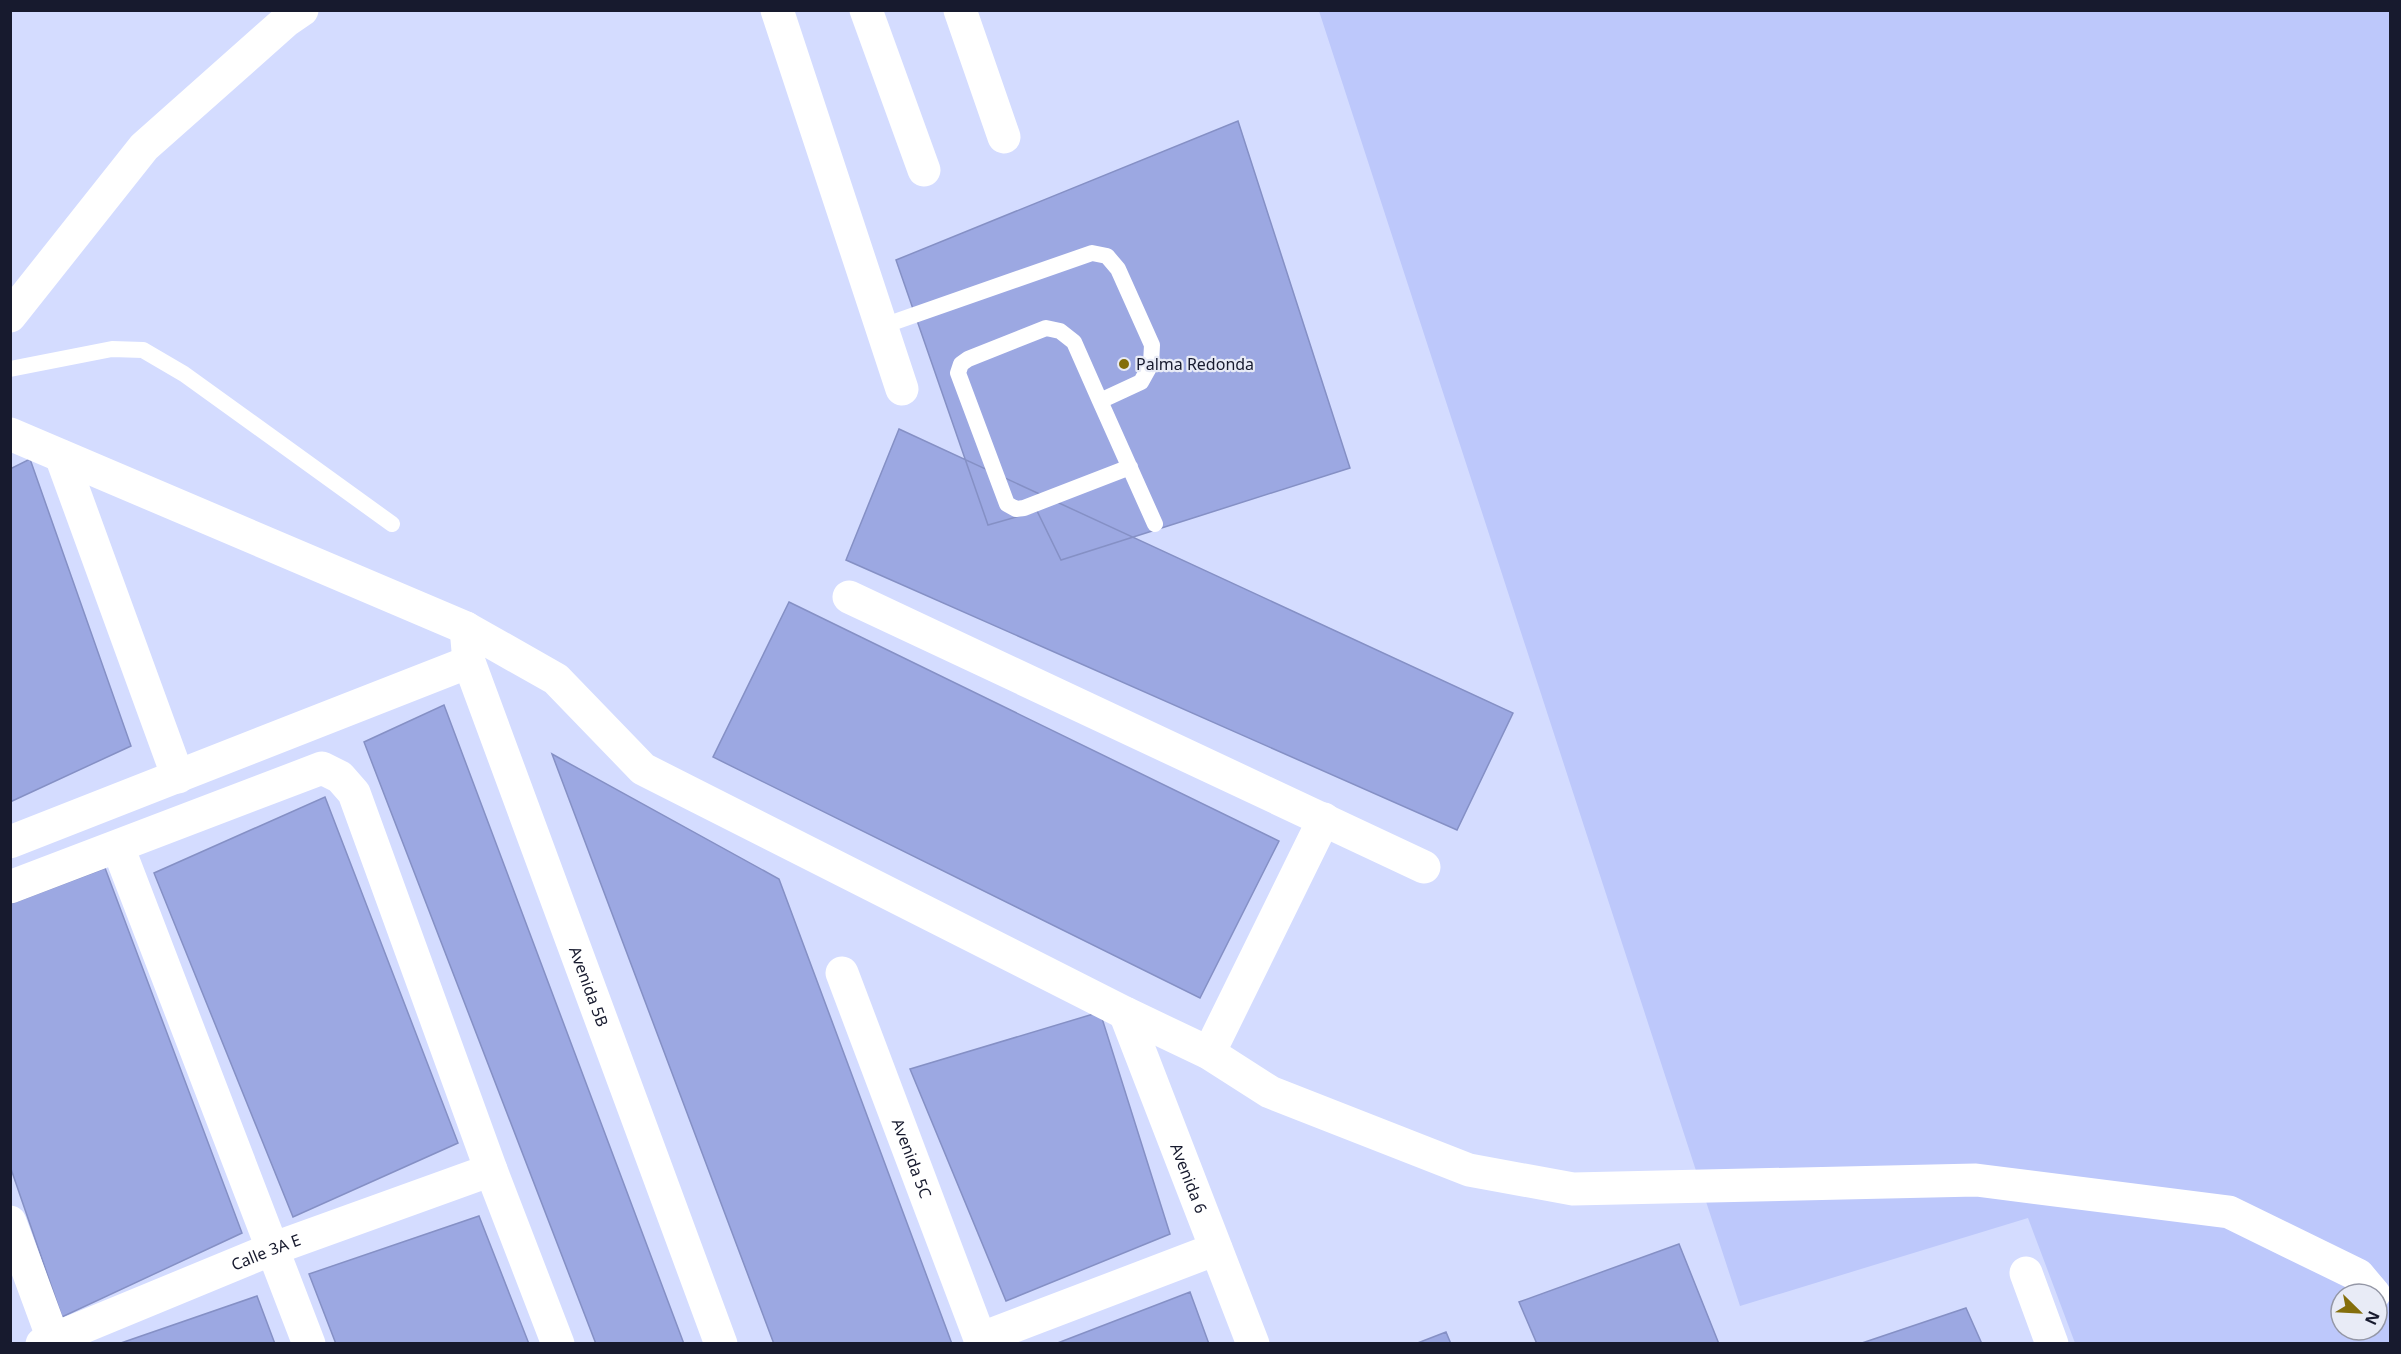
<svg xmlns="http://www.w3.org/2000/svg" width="2401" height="1354" font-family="'Noto Sans',sans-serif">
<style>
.green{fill:#bdc8fb;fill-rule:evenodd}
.building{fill:#9ca8e2;stroke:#8590c5;stroke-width:1.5}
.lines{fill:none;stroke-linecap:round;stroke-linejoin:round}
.lane{stroke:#fff;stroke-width:16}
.street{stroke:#fff;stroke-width:33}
.poi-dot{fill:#846e0c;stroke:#e8ebf6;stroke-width:2}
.labels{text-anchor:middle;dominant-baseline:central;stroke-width:4.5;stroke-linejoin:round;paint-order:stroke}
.poi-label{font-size:16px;fill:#171a2e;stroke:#e8ebf6;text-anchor:start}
.street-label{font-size:16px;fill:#171a2e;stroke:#e8ebf6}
</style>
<rect width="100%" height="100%" fill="#d4dcff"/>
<!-- green -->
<path class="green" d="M1319,11H2390V1343H2075L2028,1218L1740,1306ZM2341,1294H2377V1330H2341Z"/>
<!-- building -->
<path class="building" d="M1238,121L1350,468L1061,560L1037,511L988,525L896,260Z
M899,429L1513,713L1457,830L846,560Z
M30,459L131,746L10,802V469Z
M789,602L1279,841L1200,998L713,757Z
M444,705L684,1344H596L364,742Z
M552,754L779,879L952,1344H774Z
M325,797L458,1143L293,1217L154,873Z
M105,868L242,1233L62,1317L10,1166V904Z
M1100,1012L1170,1234L1006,1301L910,1069Z
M479,1216L529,1344H336L309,1274Z
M1679,1244L1719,1344H1537L1519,1302Z
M1190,1292L1209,1344H1055Z
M257,1296L275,1344H118Z
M1966,1308L1982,1344H1859Z
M1446,1332L1451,1344H1415Z"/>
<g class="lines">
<!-- lane -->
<path class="lane" d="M883,326L1092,253L1107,256L1118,269L1152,345L1151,364L1141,382L1100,401L1155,524
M10,369L112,349L143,350L184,374L392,524
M1100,401L1074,342L1060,331L1046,328L968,359L961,364L958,373L1007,504L1016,509L1024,508L1130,467"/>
<!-- street -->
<g class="street">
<path d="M777,10L902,389"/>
<path d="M866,10L924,170"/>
<path d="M960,10L1004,137"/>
<path d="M10,316L144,147L286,21L302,10"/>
<path d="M10,434L466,628L556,679L643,769L1125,1013L1209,1053L1270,1092L1469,1170L1573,1189L1976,1180L2229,1212L2358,1275L2374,1294"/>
<path d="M61,456L178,777"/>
<path d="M849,597L1424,867"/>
<path id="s1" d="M466,628L469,662L721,1344"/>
<path d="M10,842L469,662"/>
<path d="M118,847L309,1344"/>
<path d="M10,887L322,768L340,777L354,793L491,1170L558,1344"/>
<path id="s2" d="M842,973L982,1344"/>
<path id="s3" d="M1125,1013L1253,1344"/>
<path d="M1209,1053L1324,819"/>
<path d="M10,1222L55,1344"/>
<path d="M2026,1273L2052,1344"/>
<path d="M980,1339L1216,1249"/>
<path id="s4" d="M42,1344L272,1249L491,1170"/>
</g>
</g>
<!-- markers -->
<circle class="poi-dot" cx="1124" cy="364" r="6"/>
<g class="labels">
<!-- poi labels -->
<g class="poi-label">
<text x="1136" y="364">Palma Redonda</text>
</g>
<!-- street labels -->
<g class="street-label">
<text stroke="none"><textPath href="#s1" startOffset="380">Avenida 5B</textPath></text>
<text stroke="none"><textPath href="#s2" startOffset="198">Avenida 5C</textPath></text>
<text stroke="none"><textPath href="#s3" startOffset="177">Avenida 6</textPath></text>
<text stroke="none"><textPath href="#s4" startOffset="242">Calle 3A E</textPath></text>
</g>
</g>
<!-- border -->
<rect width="2401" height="1354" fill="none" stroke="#171a2e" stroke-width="24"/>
<!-- north arrow -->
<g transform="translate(2359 1312) rotate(114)"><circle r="28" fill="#e8ebf6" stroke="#9497a6" stroke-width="1.5"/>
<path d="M0-4.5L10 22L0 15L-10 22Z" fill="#846e0c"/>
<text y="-9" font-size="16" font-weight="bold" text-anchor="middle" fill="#171a2e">N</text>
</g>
</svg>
